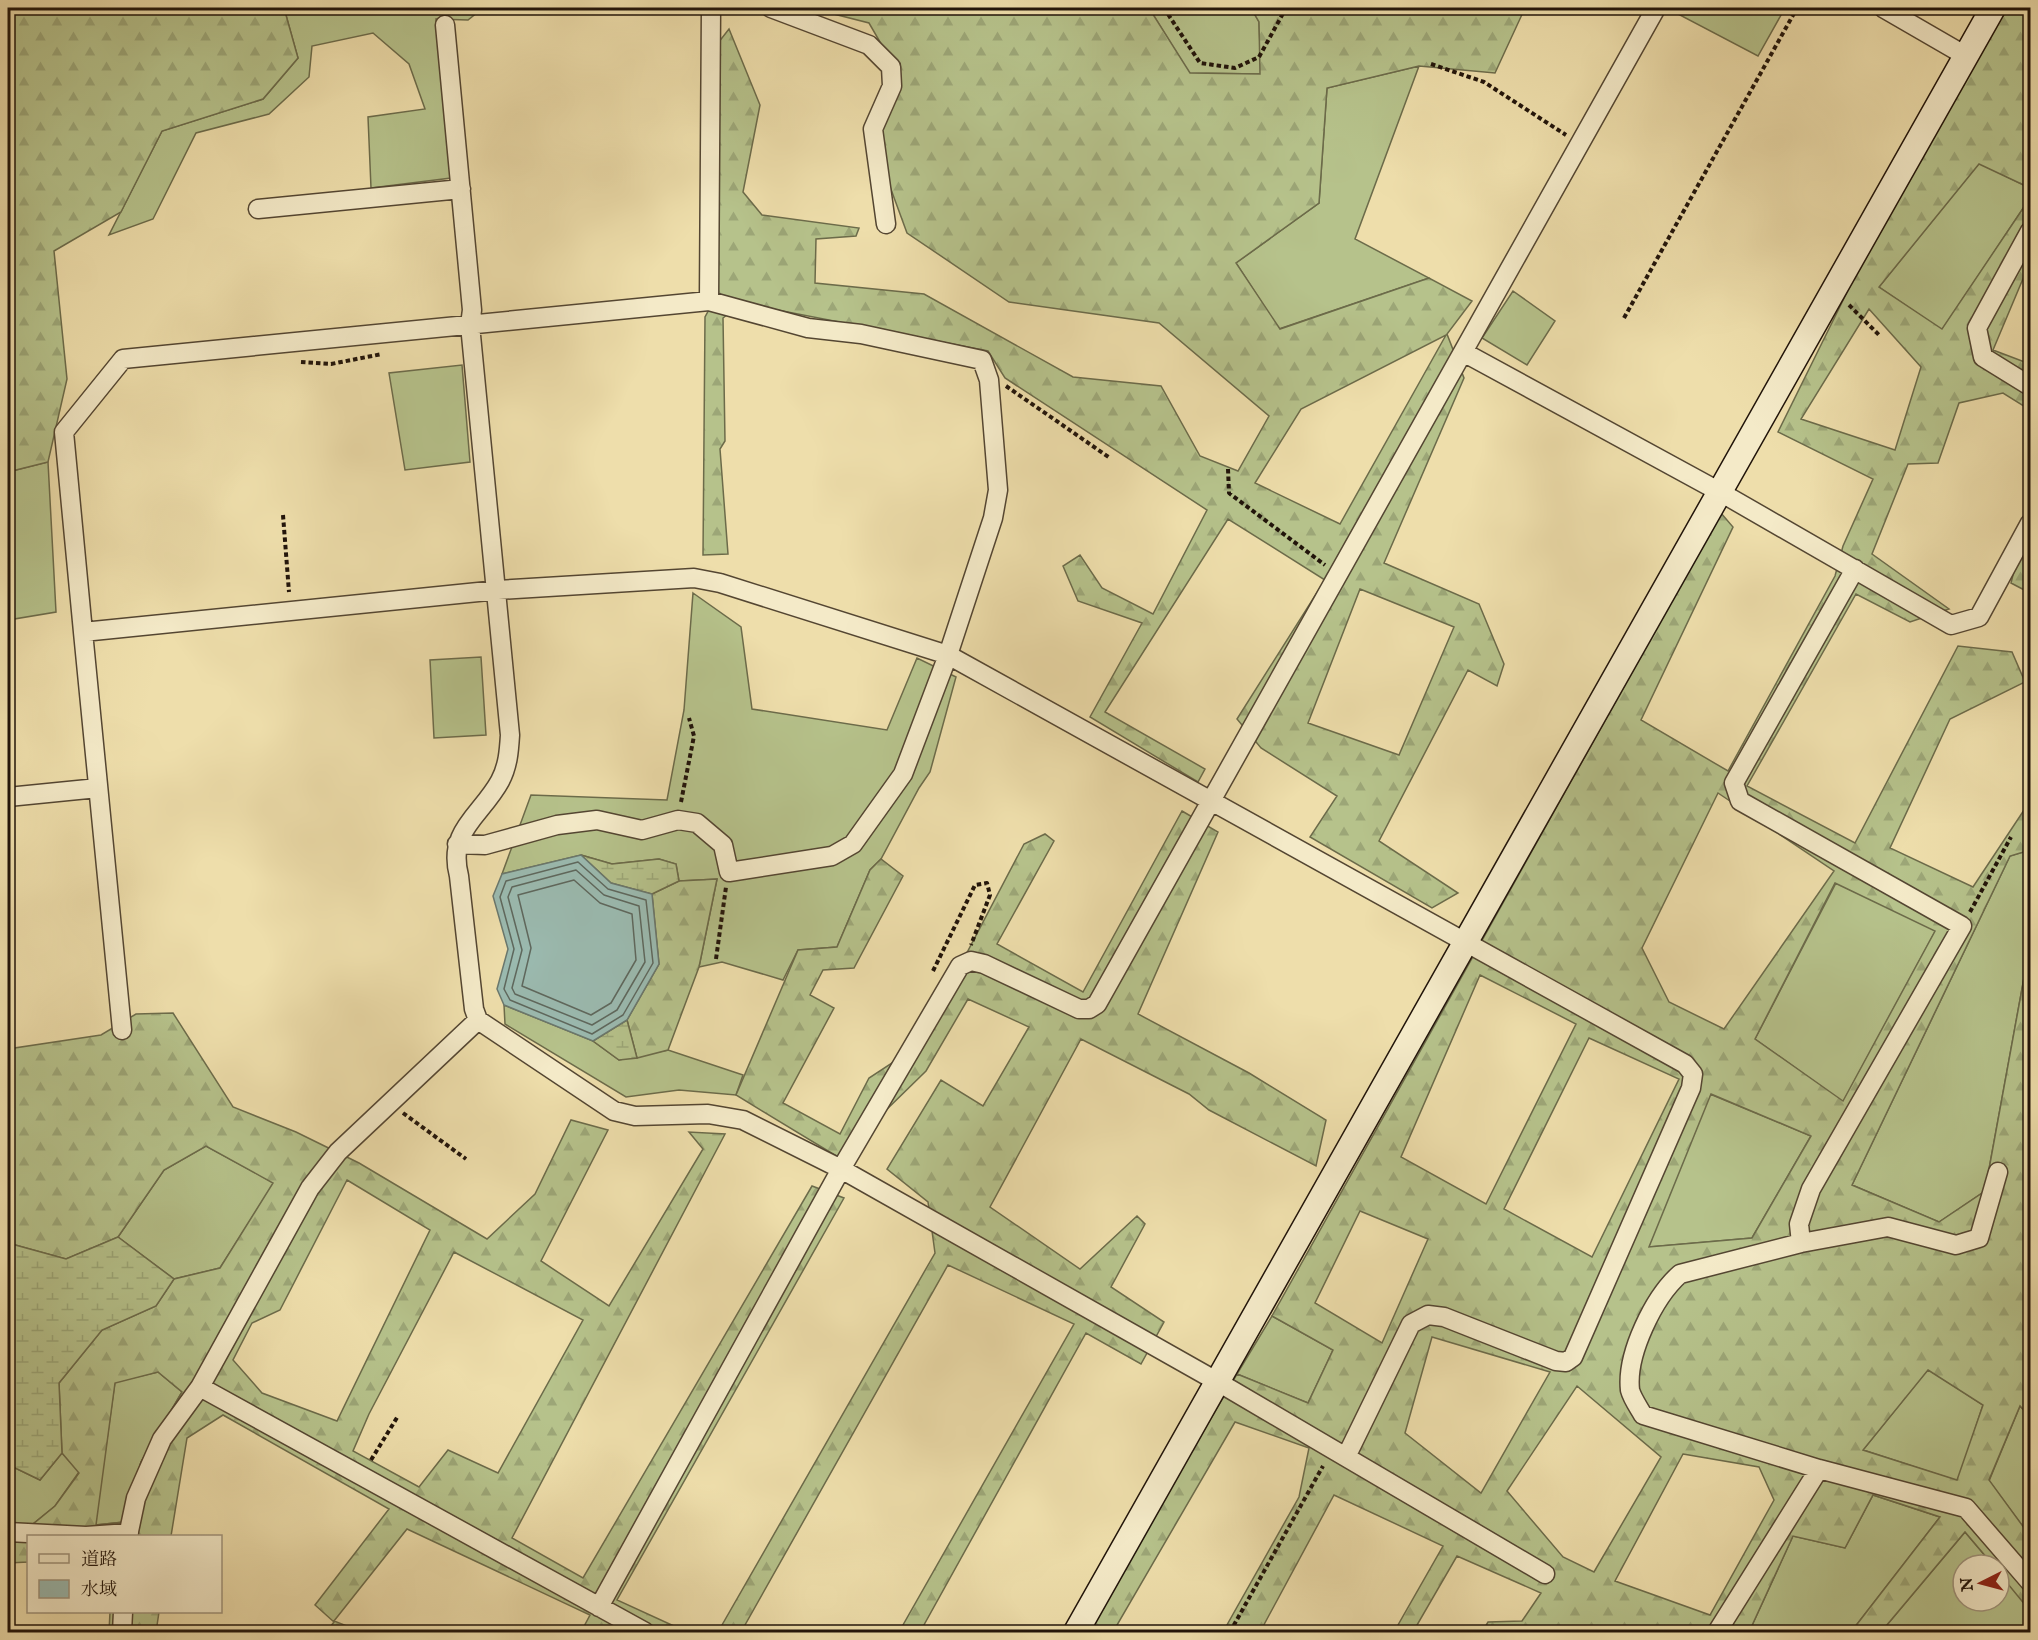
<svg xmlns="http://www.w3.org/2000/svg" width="2038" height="1640" font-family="'IM FELL English','Noto Serif JP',serif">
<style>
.grass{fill:#b6c28b;stroke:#6c6b4a;stroke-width:1.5}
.forest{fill:url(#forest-firs);stroke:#6c6b4a;stroke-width:1.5;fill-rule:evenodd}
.wetland{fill:url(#wetland-marsh);stroke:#6c6b4a;stroke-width:1.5}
.water{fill:#9bbbb1;stroke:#6a786e;stroke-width:1.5}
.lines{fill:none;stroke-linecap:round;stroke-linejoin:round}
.shore{stroke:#5e685e;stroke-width:1.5}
.stream{stroke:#6a786e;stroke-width:6}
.street-casing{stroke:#544632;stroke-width:21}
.secondary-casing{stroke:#21140a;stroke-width:27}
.path{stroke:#21140a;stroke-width:4;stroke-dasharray:4.5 3;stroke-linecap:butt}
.street{stroke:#f4eac8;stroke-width:18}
.secondary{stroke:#f4eac8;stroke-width:24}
</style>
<defs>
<pattern id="forest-firs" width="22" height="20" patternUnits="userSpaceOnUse" patternTransform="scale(1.5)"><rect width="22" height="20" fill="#b6c28b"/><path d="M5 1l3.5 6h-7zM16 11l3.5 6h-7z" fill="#9ca677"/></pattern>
<pattern id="wetland-marsh" width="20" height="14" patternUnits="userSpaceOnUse" patternTransform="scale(1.5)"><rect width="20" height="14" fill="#b6c28b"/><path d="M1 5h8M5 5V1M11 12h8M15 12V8" fill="none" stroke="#9ca677"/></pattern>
</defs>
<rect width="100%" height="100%" fill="#eedeab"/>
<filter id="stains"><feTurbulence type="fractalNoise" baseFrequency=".00333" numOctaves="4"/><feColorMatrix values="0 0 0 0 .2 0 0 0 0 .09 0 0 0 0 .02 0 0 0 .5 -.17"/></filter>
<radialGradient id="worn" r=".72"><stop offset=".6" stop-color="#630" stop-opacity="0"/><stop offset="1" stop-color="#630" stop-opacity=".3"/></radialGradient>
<!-- grass -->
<path class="grass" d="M284,8H483L468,20L436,19L451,178L371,188L368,117L425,109L409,64L373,33L312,46L309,77L269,114L196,133L153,219L109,235L162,131L263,99L298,58Z
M1149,8H1251L1259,22L1261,74L1189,73Z
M1679,8H1785L1758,56L1676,13Z
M1419,66L1355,239L1429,278L1279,329L1236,263L1319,203L1327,88Z
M1979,163L2030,188V198L1942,330L1879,287Z
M1513,291L1555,321L1527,365L1482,338Z
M462,365L470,462L405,470L389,373Z
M48,462L56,612L8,620V472Z
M693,593L741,627L752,709L887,730L917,658L956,677L930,772L919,788L881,859L870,870L837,947L798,950L783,980L722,962L699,967L717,879L679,881L676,864L659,859L612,864L581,855L502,874L531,795L667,800L684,710Z
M481,657L486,735L434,738L430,660Z
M2030,850V945L1985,1191L1939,1222L1852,1185L2010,856Z
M1836,883L1936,930L1843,1102L1755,1039Z
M504,1005L593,1041L619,1060L668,1050L743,1075L736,1095L679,1090L626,1097L505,1024Z
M1710,1094L1811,1136L1752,1238L1648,1247Z
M206,1146L274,1183L220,1268L174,1279L118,1237L164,1170Z
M1272,1316L1333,1350L1308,1403L1237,1374Z
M1928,1369L1983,1405L1958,1481L1863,1450Z
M158,1372L182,1392L141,1462L124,1522L95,1525L115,1382Z
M2020,1406L2030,1417V1536L1989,1481Z
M62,1453L79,1472L55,1506L11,1542L8,1551V1454L11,1466L40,1480Z
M1873,1495L1940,1517L1851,1632H1749L1793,1536L1845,1548Z
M1965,1532L1993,1565H1963V1601H1999V1573C2015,1592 2038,1608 2023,1632H1881Z"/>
<!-- forest -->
<path class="forest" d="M8,8H284L298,58L263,99L162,131L121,212L54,251L67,379L48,462L8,472Z
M810,8H1149L1190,73L1260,74L1259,22L1251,8H1525L1495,73L1419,66L1327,88L1319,203L1236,263L1280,329L1429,278L1472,301L1447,334L1464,378L1384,563L1479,604L1504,664L1497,686L1468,670L1379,841L1458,893L1432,908L1310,837L1337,796L1261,748L1237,719L1325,580L1228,519L1105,712L1205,769L1198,782L1090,717L1142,623L1078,601L1063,566L1080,555L1102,588L1153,614L1207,510L1005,378L988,351L742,303L723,318L725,441L720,449L728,554L703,555L705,317L717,295L718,43L729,29L760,105L743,192L762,215L859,228L856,236L816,239L815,283L924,294L1073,377L1161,386L1200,456L1238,471L1269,416L1159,323L1009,302L907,233L874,143L898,73L869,23ZM1446,335L1340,524L1255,483L1301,409ZM1360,589L1454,627L1399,755L1308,723Z
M2007,8H2030V188L1979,164L1879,287L1942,329L2030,198V262L1993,350L2030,364V410L2003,393L1959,403L1938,463L1908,464L1872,554L1949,609L1910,622L1856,594L1747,786L1855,843L1958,646L2012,652L2025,682L1950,719L1890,848L1973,887L2030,801V850L2010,856L1852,1185L1939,1222L1985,1191L2030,945V1417L2020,1406L1989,1480L2030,1536V1611L1999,1573V1565H1993L1965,1532L1881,1632H1851L1940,1517L1873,1495L1845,1548L1793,1536L1749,1632H1482L1488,1622L1522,1621L1541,1593L1457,1556L1413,1632H1394L1443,1546L1334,1495L1260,1632H1223L1299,1497L1309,1448L1235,1422L1113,1632H1085L1237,1374L1308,1403L1333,1350L1272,1316L1721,513L1733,527L1641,720L1728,771L1835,576L1843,546L1873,479L1778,432L1858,270ZM1869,309L1921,367L1895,450L1801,419ZM1718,793L1834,871L1724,1029L1669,1002L1642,948ZM1835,883L1935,931L1843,1101L1755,1039ZM1480,975L1576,1024L1486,1204L1401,1157ZM1589,1038L1679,1079L1592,1257L1504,1209ZM1711,1094L1811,1136L1752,1238L1649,1247ZM1360,1211L1428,1239L1382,1343L1315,1303ZM1432,1337L1550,1372L1481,1493L1405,1433ZM1928,1370L1983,1405L1957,1480L1863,1450ZM1577,1386L1661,1457L1594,1572L1563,1557L1507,1491ZM1683,1454L1759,1467L1774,1500L1710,1615L1615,1581Z
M2030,507V593L2011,583Z
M1182,811L1218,832L1138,1014L1249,1073L1326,1120L1316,1166L1209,1110L1189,1094L1081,1039L990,1207L1080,1269L1137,1216L1145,1224L1111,1287L1164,1322L1141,1364L1086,1333L920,1632H899L1074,1324L948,1265L741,1632H718L935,1253L928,1202L887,1169L941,1080L983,1106L1029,1027L968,999L926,1071L838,1157L736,1095L798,950L837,947L870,870L881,859L903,876L854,968L823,970L810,995L834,1008L783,1103L840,1134L869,1078L918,1046L1024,844L1045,834L1054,841L997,944L1083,992Z
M717,879L699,967L668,1050L637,1058L627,1020L659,964L652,894L679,881Z
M173,1013L233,1107L296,1132L359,1163L487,1239L535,1194L571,1120L608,1130L541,1261L609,1306L703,1149L689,1132L725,1134L512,1538L583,1578L812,1186L844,1198L617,1600L687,1632H581L590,1615L407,1529L334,1621L362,1632H326L334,1622L315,1605L389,1509L223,1415L187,1438L171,1536H28V1562L8,1563L11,1542L55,1506L79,1473L62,1453L59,1383L102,1330L156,1306L174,1279L220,1268L273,1183L206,1146L164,1170L118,1237L66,1259L8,1243V1049L101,1035L136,1014ZM347,1180L430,1230L337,1421L262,1393L233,1360L252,1323L280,1310ZM454,1252L583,1320L498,1473L448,1450L419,1487L353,1451L369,1414ZM158,1372L182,1392L141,1462L124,1522L96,1525L115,1383Z
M110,1612H159L156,1632H109Z"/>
<!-- wetland -->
<path class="wetland" d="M581,855L612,864L659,859L676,864L679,881L652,894L611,883Z
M627,1020L637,1058L619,1060L593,1041Z
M118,1237L174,1279L156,1306L102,1330L59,1383L62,1453L40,1480L11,1466L8,1454V1243L66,1259Z"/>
<!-- water -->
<path class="water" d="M581,855L611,883L652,894L659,964L627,1020L593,1041L504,1005L497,989L508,949L493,896L502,874Z"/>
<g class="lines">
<!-- shore -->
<path class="shore" d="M578,862L608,889L646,900L653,963L623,1015L592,1034L510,1000L504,989L514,949L500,897L506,881Z
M576,870L604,895L639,906L645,962L617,1010L592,1025L515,994L512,988L522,950L508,897L512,887Z
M574,880L600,903L632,914L636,960L611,1003L591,1015L522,986L531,948L518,895Z"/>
<!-- stream -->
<path class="stream" d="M8,1352L10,1359"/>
<!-- street casing -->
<g class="street-casing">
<path id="street" d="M771,8L869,45L891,67L892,86L873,129L886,224
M1883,8L1966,56
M445,25L472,310L470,325L510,735C509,751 508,766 500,781C481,816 447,830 459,876L474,1009L478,1020L614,1111L635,1116L708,1114L743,1120L841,1169L1218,1382L1545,1574
M258,209L461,189
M2030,231L1977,328L1983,357L2030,386
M709,301L711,8
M1463,352L1720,492L1951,625L1979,617L2030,523
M83,632L122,1030
M8,797L98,788
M457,844L485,845L557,825L597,820L642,830L678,820L697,823L723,845L729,872L832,856L853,844L903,774L948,655L993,518L998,490L989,380L982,360L861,334L808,328L709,301L123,359L64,432L83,632L498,590L694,578L720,583L948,655L1685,1064L1693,1074L1691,1088L1573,1357L1566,1362L1556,1361L1444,1317L1428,1315L1411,1324L1346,1457
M1998,1172L1979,1238L1956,1245L1888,1227L1801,1243L1680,1274C1654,1297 1626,1354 1630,1390C1632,1398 1639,1408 1643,1415L1819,1469L1966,1508L2030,1582
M1801,1243L1799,1224L1811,1189L1962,926L1740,801L1734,783L1855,569
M200,1387L645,1632
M8,1532L86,1536L129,1533
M128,1536L136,1498L162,1439L200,1387L310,1188L338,1152L478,1020
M599,1607L841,1169L960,966L971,961L984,964L1079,1009H1089L1097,1004L1656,8
M122,1632L123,1612
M1717,1632L1819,1469"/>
</g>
<!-- secondary casing -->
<g class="secondary-casing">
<path id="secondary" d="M1076,1632L1993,8"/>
</g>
<!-- path -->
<path class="path" d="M1164,8L1200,63L1235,68L1259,57L1286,8
M1431,64L1484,82L1566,135
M1849,305L1880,336
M1624,318L1797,8
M301,362L331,364L382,354
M1006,386L1110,458
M1228,469L1229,493L1325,565
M283,515L289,592
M681,802L694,736L689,718
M1970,912L2011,837
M716,959L726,887
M933,971L975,885L987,883L990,895L971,945
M403,1113L466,1159
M371,1460L398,1416
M1230,1632L1323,1466"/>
<!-- street -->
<use href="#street" class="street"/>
<!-- secondary -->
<use href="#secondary" class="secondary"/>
</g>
<!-- margin -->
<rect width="2038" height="1640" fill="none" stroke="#eedeab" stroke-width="30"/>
<rect x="9" y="9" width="2020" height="1622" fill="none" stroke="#21140a" stroke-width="3"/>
<rect x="15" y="15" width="2008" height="1610" fill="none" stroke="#21140a" stroke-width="1.5"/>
<!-- legend -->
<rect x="27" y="1535" width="195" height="78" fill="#f4eac8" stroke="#a0947c" stroke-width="1.5"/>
<rect x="39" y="1554" width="30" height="9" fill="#f4eac8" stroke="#a0947c" stroke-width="1.5"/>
<text x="81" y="1565" font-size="18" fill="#21140a">道路</text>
<rect x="39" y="1580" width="30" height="18" fill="#9bbbb1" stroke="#a0947c" stroke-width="1.5"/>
<text x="81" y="1595" font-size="18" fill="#21140a">水域</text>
<!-- north arrow -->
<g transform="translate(1981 1583) rotate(264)"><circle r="28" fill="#f4eac8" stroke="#a0947c" stroke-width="1.5"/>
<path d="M0-4.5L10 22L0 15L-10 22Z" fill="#8f2418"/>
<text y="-9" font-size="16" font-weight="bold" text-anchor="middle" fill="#21140a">N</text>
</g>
<rect width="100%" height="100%" filter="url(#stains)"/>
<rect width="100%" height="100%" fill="url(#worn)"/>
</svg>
